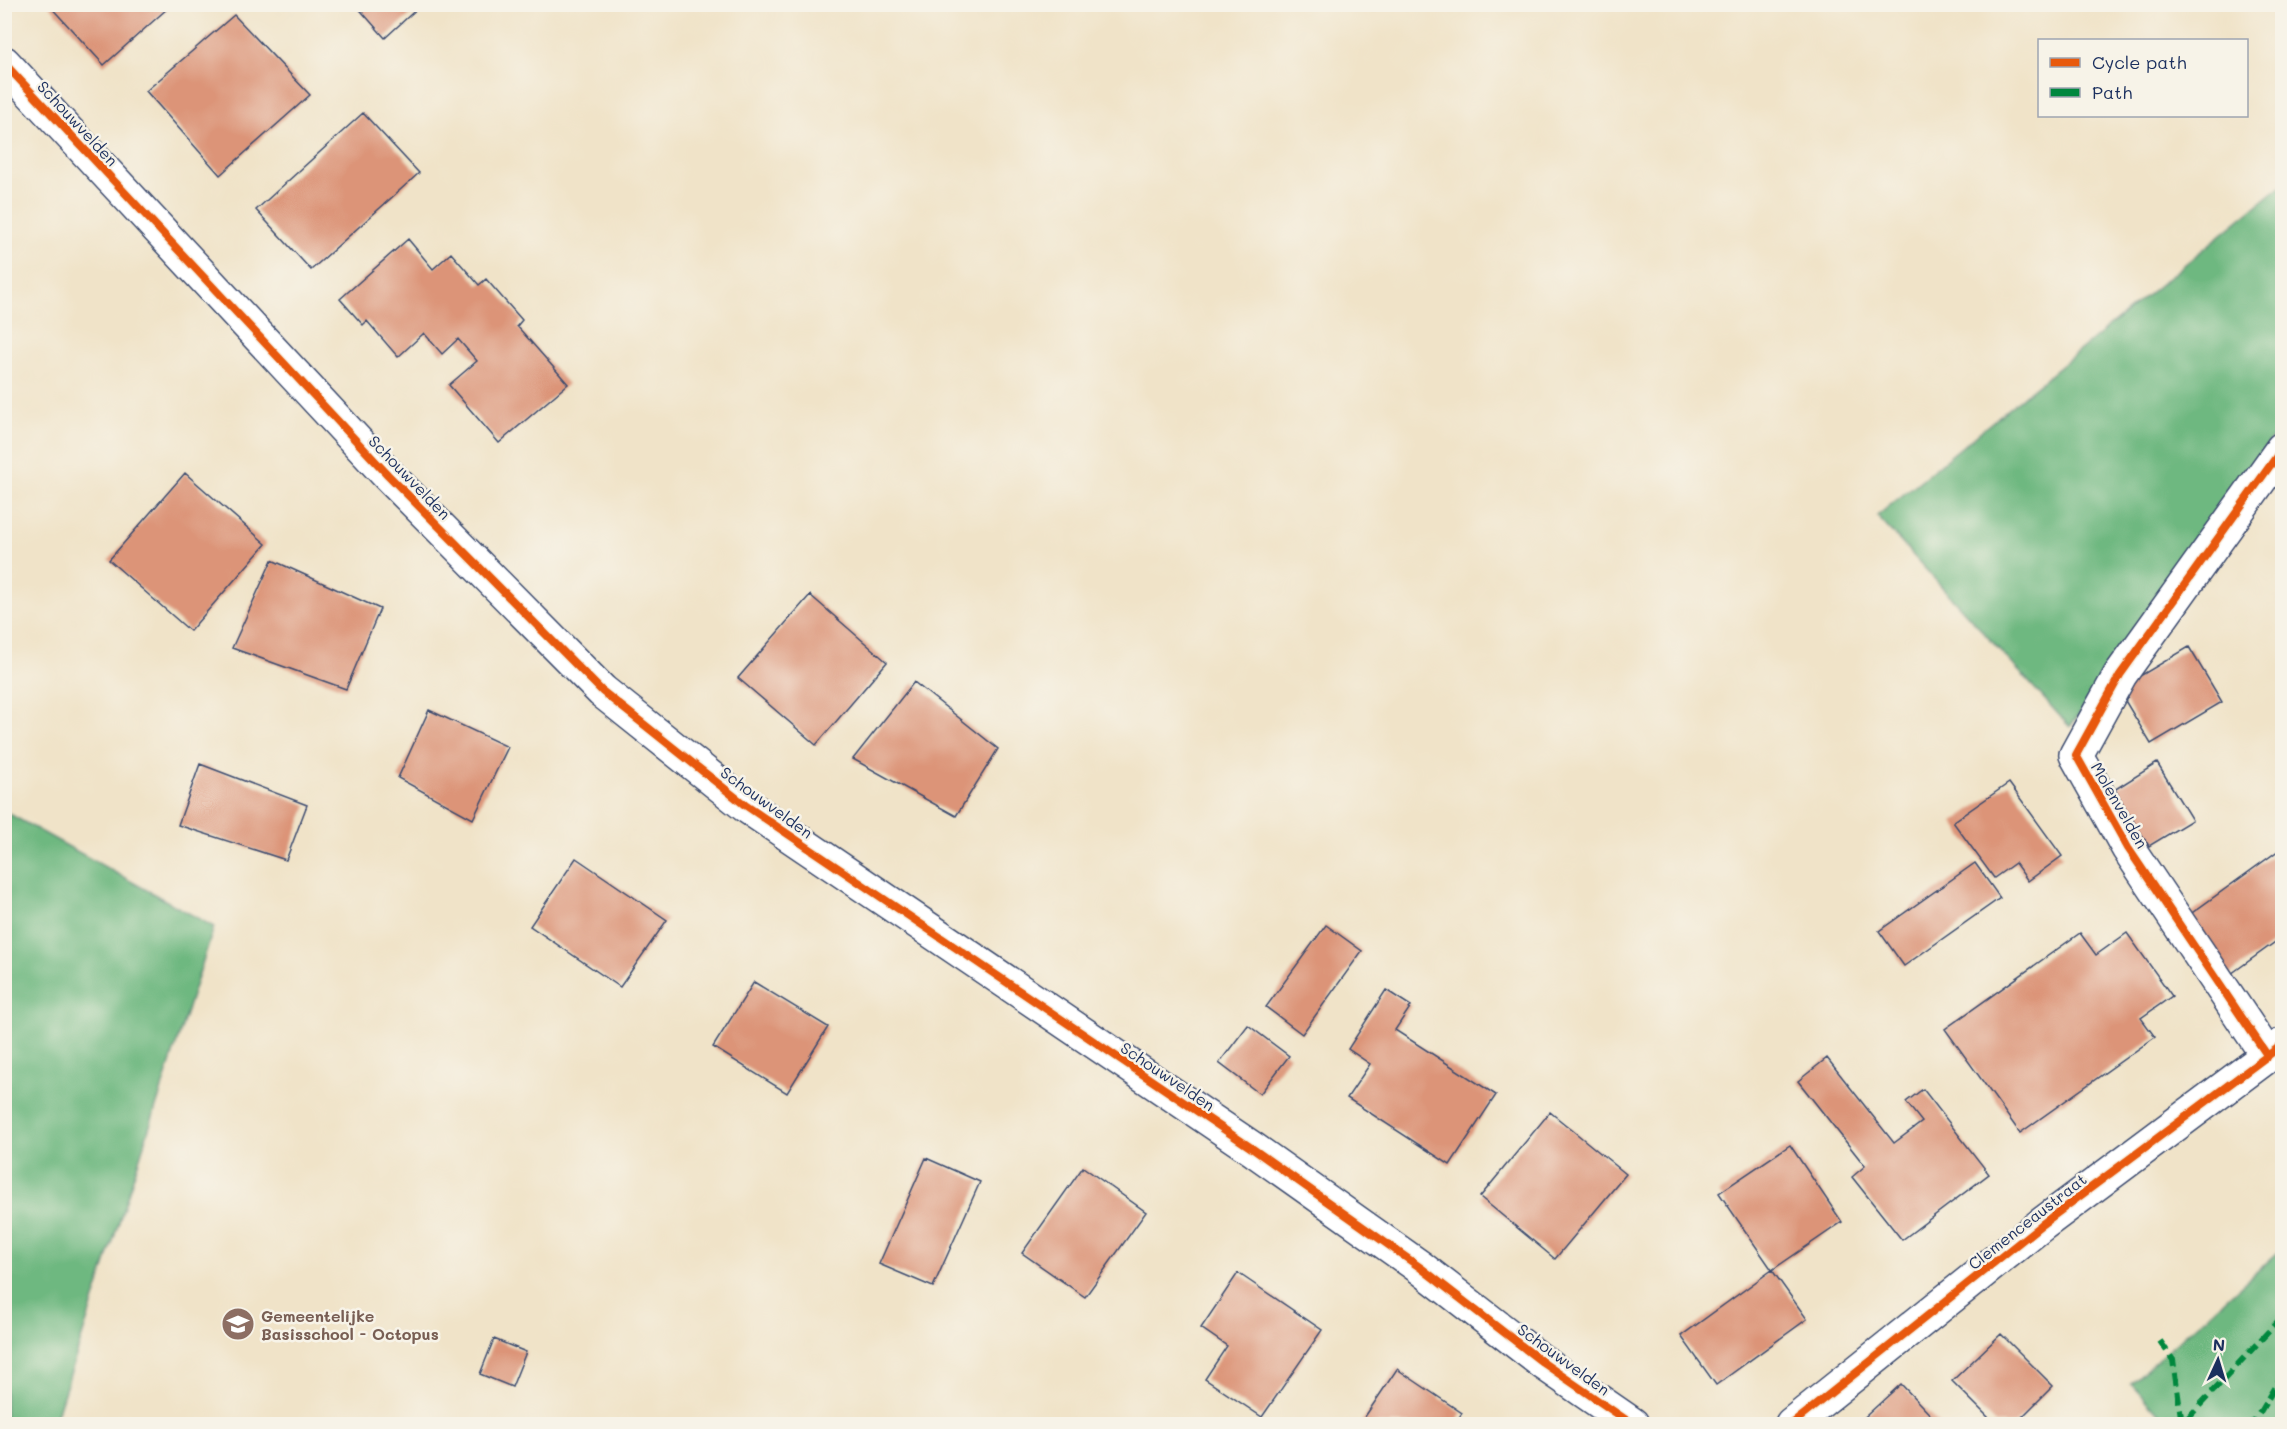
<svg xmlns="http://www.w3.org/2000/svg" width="2287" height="1429" font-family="Mali,sans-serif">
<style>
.forest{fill:#6eb880;stroke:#44746f;stroke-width:1.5}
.building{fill:#dc9478}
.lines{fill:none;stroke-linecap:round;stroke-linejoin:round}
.minor-casing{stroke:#3b4a6e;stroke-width:36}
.minor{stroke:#fff;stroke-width:33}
.quiet{stroke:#00873e;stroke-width:6;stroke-dasharray:12 6;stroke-linecap:butt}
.cycleway-casing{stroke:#f7f3e8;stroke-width:11}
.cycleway{stroke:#e8590c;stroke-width:8}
.labels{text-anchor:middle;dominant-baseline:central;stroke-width:5;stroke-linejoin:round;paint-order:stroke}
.street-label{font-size:16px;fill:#1b2f5e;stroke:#f7f3e8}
.education-label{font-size:16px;font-weight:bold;fill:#785e54;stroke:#f7f3e8;text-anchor:start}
</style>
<rect width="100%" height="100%" fill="#f7f3e8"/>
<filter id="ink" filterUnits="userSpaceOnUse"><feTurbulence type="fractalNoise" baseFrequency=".0167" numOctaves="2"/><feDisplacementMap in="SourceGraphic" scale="12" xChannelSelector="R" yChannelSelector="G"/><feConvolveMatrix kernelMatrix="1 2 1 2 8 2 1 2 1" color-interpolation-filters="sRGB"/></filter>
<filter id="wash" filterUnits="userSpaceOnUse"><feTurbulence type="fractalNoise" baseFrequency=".008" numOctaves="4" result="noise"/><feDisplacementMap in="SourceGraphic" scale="24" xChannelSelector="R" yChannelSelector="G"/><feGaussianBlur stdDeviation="1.35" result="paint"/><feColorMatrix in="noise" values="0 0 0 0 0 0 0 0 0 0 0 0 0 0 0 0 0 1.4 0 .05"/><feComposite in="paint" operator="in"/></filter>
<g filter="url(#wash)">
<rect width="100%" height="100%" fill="#f0e3c8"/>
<!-- forest -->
<path class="forest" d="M2282,185V424L2070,727L1877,516Z
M4,811L214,927L54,1424H5Z
M2282,1249V1424H2168L2131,1383Z"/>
<g id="blocks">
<!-- building -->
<path class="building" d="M48,4H165L168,8L104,65Z
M355,4H422L385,38Z
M234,15L310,95L220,175L146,91Z
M363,113L419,173L311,270L256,210Z
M408,239L433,269L451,253L479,285L486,279L522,320L517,326L568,384L499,443L449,385L477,361L458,339L442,354L424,333L398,357L367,321L363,325L340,299Z
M185,473L266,544L190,631L109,560Z
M272,560L380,609L346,689L232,648Z
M810,595L887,662L816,745L738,678Z
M2189,647L2222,702L2151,744L2118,689Z
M914,682L998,749L956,816L853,759Z
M429,710L508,747L473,819L398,778Z
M2157,763L2192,820L2149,846L2114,790Z
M200,764L307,805L286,860L178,825Z
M2009,783L2062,856L2028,881L2015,863L1994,878L1953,822Z
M2282,848V937L2228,976L2185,918Z
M576,858L667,920L620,987L530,926Z
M1975,863L2000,898L1904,966L1879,931Z
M1326,925L1362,951L1302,1034L1266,1007Z
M2080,933L2096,955L2127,933L2172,996L2141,1018L2155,1037L2020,1133L1945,1029Z
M754,982L828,1027L787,1093L713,1047Z
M1386,990L1411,1006L1395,1030L1496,1095L1450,1165L1347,1098L1370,1064L1348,1049Z
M1248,1025L1289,1056L1260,1094L1219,1063Z
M1827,1058L1894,1143L1922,1122L1906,1102L1923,1089L1989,1174L1902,1240L1852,1177L1865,1166L1798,1081Z
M1550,1112L1626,1174L1555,1259L1480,1197Z
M1790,1145L1842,1222L1772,1270L1719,1193Z
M926,1158L980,1182L933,1287L879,1264Z
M1083,1167L1146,1212L1085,1297L1022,1253Z
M1772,1270L1807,1319L1716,1385L1681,1336Z
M1238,1273L1322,1330L1262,1417L1205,1379L1227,1346L1201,1328Z
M2001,1334L2053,1386L2015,1424H1995L1952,1381Z
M494,1339L526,1352L512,1387L480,1374Z
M1397,1369L1462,1413L1455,1424H1360Z
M1901,1384L1939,1424H1857L1867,1415Z"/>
</g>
</g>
<g filter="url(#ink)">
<use href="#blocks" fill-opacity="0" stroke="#3b4a6e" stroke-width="1.5"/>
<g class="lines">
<!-- minor casing -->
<g class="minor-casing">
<path id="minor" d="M4,63L388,475L602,691L745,805L1253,1149L1421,1268L1545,1364L1632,1424
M2267,1055L2128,848L2076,755L2120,675L2282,449
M1792,1424L2041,1225L2282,1045"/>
</g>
<!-- minor -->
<use href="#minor" class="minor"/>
<!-- quiet -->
<path class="quiet" d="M2160,1341L2173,1360L2182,1424
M2181,1418L2209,1424
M2187,1419L2282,1317
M2246,1424L2254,1422L2282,1375"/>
<!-- cycleway casing -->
<g class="cycleway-casing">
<path id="cycleway" d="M4,63L388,475L602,691L745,805L1253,1149L1421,1268L1545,1364L1632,1424
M2267,1055L2128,848L2076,755L2120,675L2282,449
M1792,1424L2041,1225L2282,1045"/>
</g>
<!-- cycleway -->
<use href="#cycleway" class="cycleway"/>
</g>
</g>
<!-- icons -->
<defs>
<g id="school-disc" transform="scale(1.725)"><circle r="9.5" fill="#8d6e63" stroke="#f7f3e8"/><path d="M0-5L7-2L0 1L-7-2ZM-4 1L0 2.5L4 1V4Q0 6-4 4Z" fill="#fff"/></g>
</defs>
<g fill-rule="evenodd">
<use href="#school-disc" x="238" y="1324"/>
</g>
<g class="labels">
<!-- street labels -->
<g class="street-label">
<text transform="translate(78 123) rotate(47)">Schouwvelden</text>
<text transform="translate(410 477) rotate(46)">Schouwvelden</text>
<text transform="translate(767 802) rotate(36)">Schouwvelden</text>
<text transform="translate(2120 805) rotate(60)">Molenvelden</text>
<text transform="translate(1168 1076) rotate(34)">Schouwvelden</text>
<text transform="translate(2027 1221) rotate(-38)">Clemenceaustraat</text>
<text transform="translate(1564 1359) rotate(36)">Schouwvelden</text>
</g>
<!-- education labels -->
<g class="education-label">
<text x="261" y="1315">Gemeentelijke<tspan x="261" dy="18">Basisschool - Octopus</tspan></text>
</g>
</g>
<!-- margin -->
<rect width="2287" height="1429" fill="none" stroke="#f7f3e8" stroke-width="24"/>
<!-- legend -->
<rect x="2038" y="39" width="210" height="78" fill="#f7f3e8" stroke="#9fa5b1" stroke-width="1.5"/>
<rect x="2050" y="58" width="30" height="9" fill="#e8590c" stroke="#9fa5b1" stroke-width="1.5"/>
<text x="2092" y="69" font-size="18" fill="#1b2f5e">Cycle path</text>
<rect x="2050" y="88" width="30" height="9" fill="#00873e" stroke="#9fa5b1" stroke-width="1.5"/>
<text x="2092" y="99" font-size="18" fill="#1b2f5e">Path</text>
<!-- north arrow -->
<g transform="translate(2218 1360) rotate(4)" stroke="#f7f3e8" stroke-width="4.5" paint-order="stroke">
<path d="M0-4.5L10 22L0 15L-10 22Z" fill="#1b2f5e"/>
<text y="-9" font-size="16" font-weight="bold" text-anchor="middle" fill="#1b2f5e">N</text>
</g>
</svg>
